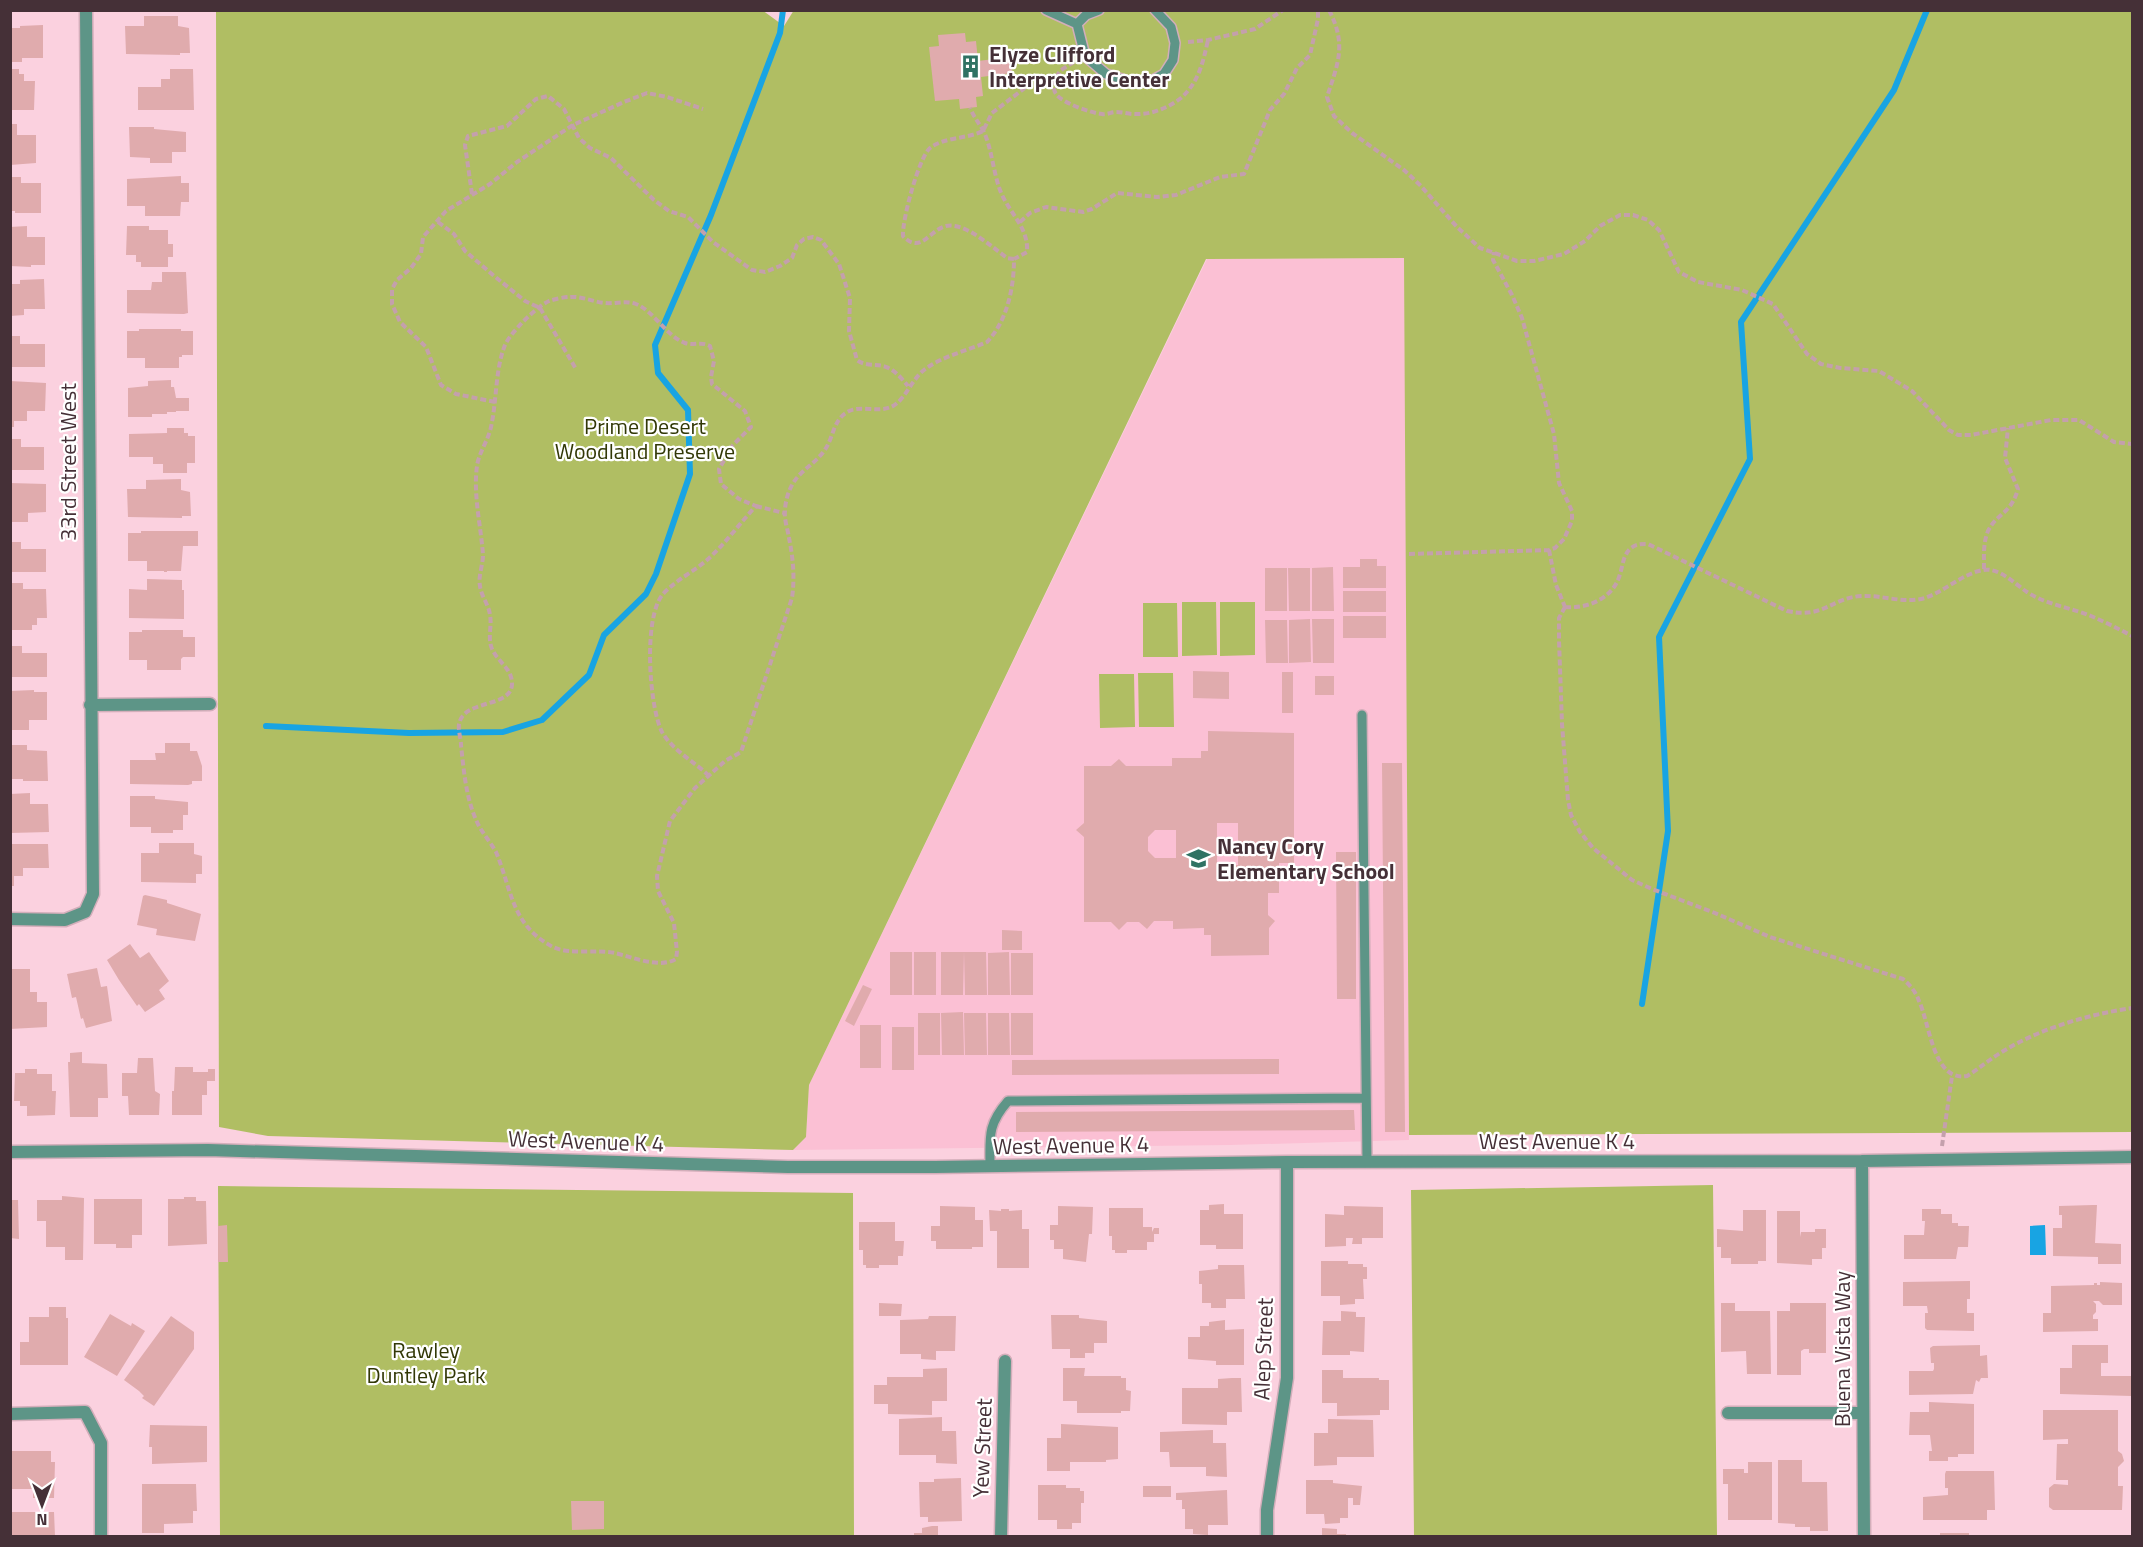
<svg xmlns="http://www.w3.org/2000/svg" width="2143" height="1547" viewBox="0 0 2143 1547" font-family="'Titillium Web',sans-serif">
  <rect width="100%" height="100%" fill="#fbd1df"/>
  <path fill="#fbc0d4" d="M1405 258 1409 1140 1230 1145 793 1150 806 1137 809 1085 1207 259Z"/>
  <path fill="#b0be63" d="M762 10 784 26 794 10 2132 11V1132L1409 1135 1404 258 1206 259 809 1085 806 1137 793 1150 268 1136 219 1127 216 11Z
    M1182 602H1216L1217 655 1182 656Z
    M1220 602H1255V655L1220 656Z
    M1143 603H1177L1178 657H1143Z
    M1138 673H1173L1174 727H1139Z
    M1099 674H1134L1135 727 1100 728Z
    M1713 1185 1717 1536H1414L1411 1190Z
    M218 1186 853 1193 854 1536H220Z"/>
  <path fill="#18a4e3" d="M2045 1225 2046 1255H2030V1226Z"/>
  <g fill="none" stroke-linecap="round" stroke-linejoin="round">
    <path stroke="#18a4e3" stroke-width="6" d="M266 726 409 733 503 732 542 720 589 675 604 635 646 594 656 574 690 474 688 410 658 373 655 345 711 215 780 33 783 10
      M1642 1004 1668 831 1659 637 1750 459 1741 322 1894 90 1927 10"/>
  </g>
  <path fill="#e0abad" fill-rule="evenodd" d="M144 16H178V26L189 28 190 53H180V55L126 54 125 26H144Z
    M43 25V58H22V62H10V28H20V26Z
    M965 33 966 42 976 41 978 61 1010 57 1012 73 981 77 983 96 976 97 977 107 960 109 959 99 935 101 929 47 939 46 938 35Z
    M10 69H19V74H24V81H35L34 110H11Z
    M170 69H193L194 110H138V87H161V79H170Z
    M10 124H17V135H36V163L10 165Z
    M129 127H154V129L186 132V152H172V163H150V158L130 157Z
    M181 176V183H189V202H181L180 216H145V206H127V179Z
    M10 177H21V183H41V213H15V211H10Z
    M27 226V237H45V265H31V267L10 266V227Z
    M127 226H149V230H168V244H173V257H168V267H141V262H136V255H126Z
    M162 272H186L188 313 184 314 127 313V290H151L152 282H162Z
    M44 279 45 309H24V315L10 316V284H20V280Z
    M139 329H181V331H193V355H182V357H179V368H145V358H127V331H139Z
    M10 336H20V344H45V367H10Z
    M171 380V387H174L176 398H189V411H176V412H167V414H152V417H128V388L148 386V381Z
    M10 381 46 383 45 411H27V421H14V427H10Z
    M167 428H184V433H188V436H195V463H187V473H163V464H153V457H129V434L167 433Z
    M10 439H21V447H44V470H10Z
    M181 479V490L190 492 191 516H182V518L128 517 127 489H146V480Z
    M10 483 46 484V512L28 513V522H10Z
    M141 531H198V546H183L181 571H167V572H164V571H147V561H128V533H141Z
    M10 542H21V549H46V572H10Z
    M1360 559H1377V566H1386V588H1343V567H1360Z
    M1333 567 1334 611H1312V568Z
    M1265 568H1287V611H1265Z
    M1288 568H1310V611H1289Z
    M147 579 182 580V590H184V619L129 618V589L147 590Z
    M10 583H23V589H46L47 618H37V625H32V630H10Z
    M1343 591H1386V612H1343Z
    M1343 616H1386V638H1343Z
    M1310 619 1311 662 1289 663V620Z
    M1312 619H1334V663H1313Z
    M1265 620H1287L1288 663H1266Z
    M142 630H183V637H195V657H183L181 659V670H147V660H129V632H142Z
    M10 646H22V653H47V677H10Z
    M1193 671 1229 672V699L1193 698Z
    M1282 672H1293V713H1282Z
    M1315 676H1334V695H1315Z
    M34 690V692H47V720H29V730H10V691Z
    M1208 731 1294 733V863H1279V893H1268V915L1275 921 1269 928V955L1211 956V935H1204V928L1173 929V921H1154L1147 929 1139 922H1127L1119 930 1111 922H1084V837L1076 830 1084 823V766H1111L1119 759 1126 766H1172V758H1201V751H1208ZM1217 823H1238V865H1217ZM1155 830H1176V858H1155L1148 851V837Z
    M165 743H190V751H197L202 766V781H192V784L188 785 130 784V760H156L155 753H165Z
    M10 745H27V750L47 751 48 781H23V779H10Z
    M1382 763H1402L1405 1132H1385Z
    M30 793V804H48L49 832 10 833V794Z
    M130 796H155V799L188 802V815H183V830H173V833H151V827H130Z
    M159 843H194V854L202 856V874H196V883L141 882V853H159Z
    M10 844H48L49 868H23V876H14V886H10Z
    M1336 852H1356V999H1337Z
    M145 895 167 900V903L201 914 195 941 156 935 157 929 137 925 143 896Z
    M1002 930 1022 931V950H1002Z
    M130 944 140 958 149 952 169 981 159 990 165 999 145 1012 139 1004 137 1006 119 980 107 960Z
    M890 952H912V995H890Z
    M914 952H936V995H914Z
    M941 952H964L963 995H941Z
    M964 952H986L987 995H965Z
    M1009 952 1010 995H988V953Z
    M1011 953H1033V995H1011Z
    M97 968 101 987 107 986 112 1021 86 1028 83 1018 81 1019 76 997 72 998 67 974Z
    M10 969H30V992H37V1002H47V1027L10 1029Z
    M863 985 872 989 854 1026 845 1021Z
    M963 1012 964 1055H942L941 1013Z
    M918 1013H940V1055H918Z
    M964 1013H986L987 1055H965Z
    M988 1013H1009L1010 1055H988Z
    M1011 1013H1033V1055H1011Z
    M860 1025H881V1068H860Z
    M892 1027H914V1070H892Z
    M82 1052V1063L107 1064 108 1098H98V1117H70L68 1062H70V1053Z
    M138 1058H153L155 1091 160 1094 159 1115H129L128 1096H122V1073H137Z
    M1279 1059V1074L1012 1075V1060Z
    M175 1067H193V1072H208V1069H215V1081H207V1095H202V1115H172V1091H174Z
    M25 1069H37V1074H52V1091H56L55 1115 27 1116V1106H20V1101H14L15 1073H25Z
    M1354 1110 1355 1130 1016 1132V1112Z
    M62 1196 84 1198 83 1260H65V1247H46V1221H37V1200H62Z
    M184 1197H196V1201H206L207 1244 168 1246V1199H184Z
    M94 1199H142V1235H132V1248H116V1244H94Z
    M10 1200H18L19 1239 10 1238Z
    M1224 1204V1214H1243V1249H1216V1245H1200V1210H1209V1205Z
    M2093 1205H2097L2095 1243 2121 1244V1264H2098V1257L2053 1256V1228H2062V1215H2059V1206Z
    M940 1206 975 1207V1220H983V1247H972V1249H936V1241H931V1226H940Z
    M1058 1206 1093 1207 1092 1234H1089L1086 1262 1063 1259V1249H1054V1240H1050V1225H1058Z
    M1344 1206 1383 1207V1238H1362V1244H1352L1353 1238H1346V1246L1325 1247V1214L1344 1215Z
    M1109 1208H1143V1227H1152V1232L1154 1228H1159V1234H1154V1242H1147V1250H1127V1253H1115V1250H1112V1236H1109Z
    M1001 1209H1009V1211L1022 1210V1229H1029V1268H997V1231H990L989 1210 1001 1211Z
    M1922 1209H1941V1214H1952V1223H1958V1226H1969L1968 1247H1958L1956 1259H1904V1235H1924L1925 1221H1922Z
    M1743 1210H1766V1261H1758V1264H1731V1258H1721V1247H1717V1229L1743 1231Z
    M1777 1211H1800V1237L1801 1232H1815V1229H1826V1248H1822V1259H1812V1265L1777 1263Z
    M859 1222H895V1241H904L903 1256H898V1265H879V1268H866V1265H863V1250H859Z
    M227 1225 228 1262H218V1226Z
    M1321 1261H1348V1264H1363V1267H1367V1279H1363L1364 1299H1355V1304L1340 1305V1296H1321Z
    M1218 1265H1244L1245 1299H1226V1308H1211V1303H1202V1284H1199V1271L1218 1269Z
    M1970 1281V1299H1967V1313H1974V1331L1927 1330 1925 1328V1313H1928L1927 1306H1903V1282Z
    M2100 1282 2122 1283V1305H2103L2099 1301H2093L2096 1304V1312L2093 1315V1319H2098V1331L2043 1332V1313H2051V1286L2094 1285V1283H2097V1285H2100Z
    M879 1303 902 1304 901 1316H879Z
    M1721 1303H1735V1311H1770L1771 1374H1747L1746 1351 1721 1352Z
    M1790 1303H1826V1353H1809V1349H1804L1801 1351V1375H1777V1311H1790Z
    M49 1307H66V1318H68V1365H20V1342H29V1317H49Z
    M1341 1311 1356 1312V1317H1365L1364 1352 1350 1351V1355H1322L1323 1321H1341Z
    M110 1314 131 1326 132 1323 145 1331 117 1376 84 1357Z
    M1051 1315H1079V1318L1107 1321V1343H1094V1353H1085V1358H1070V1349H1052Z
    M171 1316 194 1332V1349L154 1406 142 1398 144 1396 139 1391 124 1380Z
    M929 1316H956L955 1351H936V1360L921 1359V1354H900V1320L928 1319Z
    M1225 1320V1330L1244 1329V1365H1216V1361L1188 1359V1337H1200V1326H1209V1322Z
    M1980 1345V1356L1987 1355 1988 1378H1981L1979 1382 1976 1380 1973 1394 1909 1395V1371H1933L1934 1369V1363H1931L1930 1348 1933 1346Z
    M2072 1345H2108V1363H2101V1376H2132V1396L2060 1394V1368H2072Z
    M947 1368V1401H932V1415L888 1414V1404H874V1385H887V1377H923V1369Z
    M1063 1368H1085L1084 1376H1121V1378H1126V1390L1131 1391 1130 1411H1121V1413H1077V1401H1063Z
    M1322 1370H1343V1378H1379V1380H1389V1410H1380V1415L1337 1416V1403H1322Z
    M1232 1378H1241L1242 1412H1227V1425L1182 1424V1388H1218V1379Z
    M1929 1402 1974 1404V1454H1958V1457H1948V1461H1929V1451H1932L1930 1435H1909L1910 1412H1929Z
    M2043 1410H2118V1451L2122 1454 2124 1461 2118 1467V1486H2123L2122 1510H2053L2049 1507V1488L2054 1484 2068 1485V1480H2056L2057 1444H2068V1439L2043 1440Z
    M942 1417V1431H956L957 1464 936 1463V1455H899V1419Z
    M1328 1419 1373 1420 1374 1457H1337V1465L1314 1466V1433H1328Z
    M1061 1424 1118 1427V1459L1106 1460V1462H1070V1471H1047V1438H1061Z
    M150 1425 207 1426V1462L152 1464V1447H149Z
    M1213 1430V1443H1226L1227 1477 1206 1476V1467H1170L1169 1452H1160V1432Z
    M10 1451H51V1462H55L54 1498H33V1489H10Z
    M1778 1460H1802V1482H1827L1828 1531H1810V1527H1795V1524L1778 1523Z
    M1748 1462H1772V1520H1728V1484H1723V1469H1744V1473H1748Z
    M1946 1471H1994L1995 1510H1987V1520H1923V1497L1948 1495V1488H1945V1474Z
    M961 1478 962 1521 928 1522V1517H920L919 1482H934V1479Z
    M1306 1480H1333V1483L1362 1486 1360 1505H1353V1498H1348V1518H1340V1523L1325 1524 1324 1514H1306Z
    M142 1484H196L197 1511H193V1523L164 1524V1533H142Z
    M1038 1485H1066V1488H1080V1491H1084V1503H1081V1523H1072V1529H1057V1520H1038Z
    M1143 1486H1171V1497H1143Z
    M1227 1490 1228 1525H1208V1535L1193 1534V1529H1185V1509H1182V1500H1176V1493Z
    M571 1501H604V1529L572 1530Z
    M10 1512H54L55 1536H10Z
    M932 1526H938V1536H914V1533H922V1528Z
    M1322 1528 1337 1529V1534H1346V1536H1322Z
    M1940 1533H1969V1536H1940Z"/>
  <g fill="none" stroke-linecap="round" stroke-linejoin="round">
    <defs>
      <path id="service" d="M1046 10 1077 24
        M1077 24 1085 56 1106 74 1131 82H1149L1164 74 1173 60 1175 43 1171 27 1155 10
        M1077 24 1086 15 1099 10
        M1362 715 1367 1162
        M990 1167C990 1137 987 1125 1008 1101L1365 1098"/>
      <path id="minor" d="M90 705 210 704
        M10 919 65 920 85 912 93 894 86 10
        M10 1152 208 1150 788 1167H935L1287 1162 1862 1161 2132 1157
        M1862 1161 1864 1536
        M1728 1413H1863
        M10 1414 85 1412 101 1443V1536
        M1001 1536 1005 1361
        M1267 1536V1510L1287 1378V1162"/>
    </defs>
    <use href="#service" stroke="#d3aeba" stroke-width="12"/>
    <use href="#minor" stroke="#d3aeba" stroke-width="15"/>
    <path stroke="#c4a0ac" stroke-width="4" stroke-dasharray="6 3" stroke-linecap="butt" d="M1329 10C1347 45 1338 63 1327 97L1334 116 1352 133 1404 170 1420 185 1457 227 1480 248 1517 261H1534L1564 254 1585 241 1600 226 1620 215H1633L1648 220 1659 230 1679 272 1698 282 1742 290 1773 304 1807 354 1821 364 1840 368 1879 371 1912 391 1949 430 1958 435H1971L2051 420H2079L2114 442 2132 444
      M1188 42 1208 40 1255 29 1283 10
      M1074 62 1061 70 1053 81C1054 85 1053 90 1056 94 1062 103 1091 113 1102 114 1107 115 1111 112 1116 112 1122 112 1128 114 1134 114 1151 115 1168 108 1181 98 1199 82 1203 62 1208 40
      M472 194 465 145 468 136 507 126 536 99 548 96 564 109 579 138 590 148 611 158 654 200 669 211 688 217 713 242 752 270 765 272 780 266 792 258 797 245 804 239 813 237 821 240 839 264 850 298 849 331 857 360C866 367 876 363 886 367 895 370 902 379 908 386
      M438 222 454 234 465 251 493 275 525 301 540 308 576 369
      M1020 222 1030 213 1046 207 1083 212 1092 209 1117 193 1157 197 1176 195 1220 177 1244 174 1270 110 1284 94 1297 68 1310 55 1318 19V10
      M1014 259 1007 258C992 247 965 222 946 226 929 230 921 255 903 236 902 220 919 157 930 148 944 137 967 139 983 131L992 113 1030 84 1053 81
      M495 402 456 394 441 385 426 347 400 322 392 304V289L397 280 411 268 421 254 423 237 446 211 490 184 517 162 573 125 624 102 647 93 667 97 703 109
      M756 506 784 513
      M1549 550 1556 585 1565 607
      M1409 554 1549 550 1555 548 1564 539 1572 521V511L1559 483 1554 434 1522 318 1512 295 1493 260 1494 252
      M1984 569C1984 556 1983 543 1988 531 1997 513 2011 514 2018 489L2005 458 2008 428
      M1565 607 1559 618V640L1562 724 1568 800 1571 815 1580 832 1593 848 1632 880 1652 889 1715 913 1770 937 1903 979C1910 985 1916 992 1919 1001 1930 1024 1933 1082 1967 1076 1977 1070 1985 1063 1994 1057 2034 1030 2085 1015 2132 1008
      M1565 607C1588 609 1614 598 1620 574 1623 565 1623 555 1631 548 1636 544 1641 544 1648 544L1787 611C1824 619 1831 598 1861 596 1883 595 1904 604 1925 598 1945 591 1962 574 1983 570 1999 567 2015 584 2027 592 2047 605 2069 607 2091 616 2105 622 2119 629 2132 636
      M709 776C695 762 672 750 662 732 649 706 643 617 663 594 676 580 693 572 707 560 725 544 740 523 756 506L739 499 721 484 719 469 733 445 751 427 745 411 712 384 711 377 714 361 710 346C701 341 694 346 685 343 666 336 654 311 636 304 626 300 616 304 605 303 593 302 582 296 570 297 564 297 555 299 549 301 536 307 511 332 505 345 495 370 497 400 491 427 488 441 479 452 477 466 473 495 481 526 483 555 483 565 478 576 480 586 481 596 489 605 490 615 492 625 488 636 491 646 495 660 511 667 512 682 514 709 464 698 459 724 458 730 461 739 461 745 464 772 466 801 479 826 484 835 491 843 496 852 512 890 511 925 553 947 569 955 597 949 615 953 632 957 660 969 676 959L677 952 674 923 658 891 657 876 670 821 695 788 725 761 741 752 792 598C795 577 793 558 789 538 788 530 784 520 785 511 785 503 788 492 792 485 800 470 817 463 826 448 833 437 834 420 846 413 858 404 877 413 891 407 905 401 911 380 924 370 942 356 967 351 987 342 1007 321 1014 288 1014 259L1027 252C1029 227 1008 212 1000 190 993 171 992 150 984 132 979 123 974 117 970 108
      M1942 1146 1952 1076"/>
    <use href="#service" stroke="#5d9587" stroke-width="9"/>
    <use href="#minor" stroke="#5d9587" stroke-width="12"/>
  </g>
  <defs>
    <symbol id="building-bare" viewBox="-9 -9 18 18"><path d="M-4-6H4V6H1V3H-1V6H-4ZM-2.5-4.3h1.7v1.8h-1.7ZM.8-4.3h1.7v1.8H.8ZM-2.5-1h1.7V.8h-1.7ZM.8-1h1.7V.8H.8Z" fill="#2f7263" stroke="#fff" stroke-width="2.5" paint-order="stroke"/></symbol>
    <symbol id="school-bare" viewBox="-9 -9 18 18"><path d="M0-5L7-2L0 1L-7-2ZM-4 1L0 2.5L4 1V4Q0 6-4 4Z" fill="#2f7263" stroke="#fff" stroke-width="2.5" paint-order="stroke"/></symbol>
  </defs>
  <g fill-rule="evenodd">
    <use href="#building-bare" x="954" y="50" width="33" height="33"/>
    <use href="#school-bare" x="1182" y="842" width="33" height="33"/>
  </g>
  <g text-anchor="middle" stroke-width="4.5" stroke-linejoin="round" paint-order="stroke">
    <g font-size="22" font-weight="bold" fill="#453037" stroke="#fff" text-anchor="start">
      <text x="989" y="62">Elyze Clifford<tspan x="989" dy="25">Interpretive Center</tspan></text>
      <text x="1217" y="854">Nancy Cory<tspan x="1217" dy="25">Elementary School</tspan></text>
    </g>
    <g font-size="22" fill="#323806" stroke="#fff">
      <text x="645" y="434">Prime Desert<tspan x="645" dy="25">Woodland Preserve</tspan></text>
      <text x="426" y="1358">Rawley<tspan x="426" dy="25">Duntley Park</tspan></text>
    </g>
    <g font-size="22" fill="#453037" stroke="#fff">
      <text transform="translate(68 462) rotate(-90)" y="8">33rd Street West</text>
      <text transform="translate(586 1141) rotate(2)" y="8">West Avenue K 4</text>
      <text x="1557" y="1149">West Avenue K 4</text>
      <text transform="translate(1071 1145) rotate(-1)" y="8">West Avenue K 4</text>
      <text transform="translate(1263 1349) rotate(-88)" y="8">Alep Street</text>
      <text transform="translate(1842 1349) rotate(-90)" y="8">Buena Vista Way</text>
      <text transform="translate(982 1448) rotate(-88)" y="8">Yew Street</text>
    </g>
  </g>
  <rect width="2143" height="1547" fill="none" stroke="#453037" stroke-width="24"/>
  <g transform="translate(42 1505) rotate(180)" stroke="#ffffff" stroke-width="4.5" paint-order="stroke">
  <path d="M0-4.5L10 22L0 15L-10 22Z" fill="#453037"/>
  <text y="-9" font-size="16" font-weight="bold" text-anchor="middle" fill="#453037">N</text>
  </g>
</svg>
